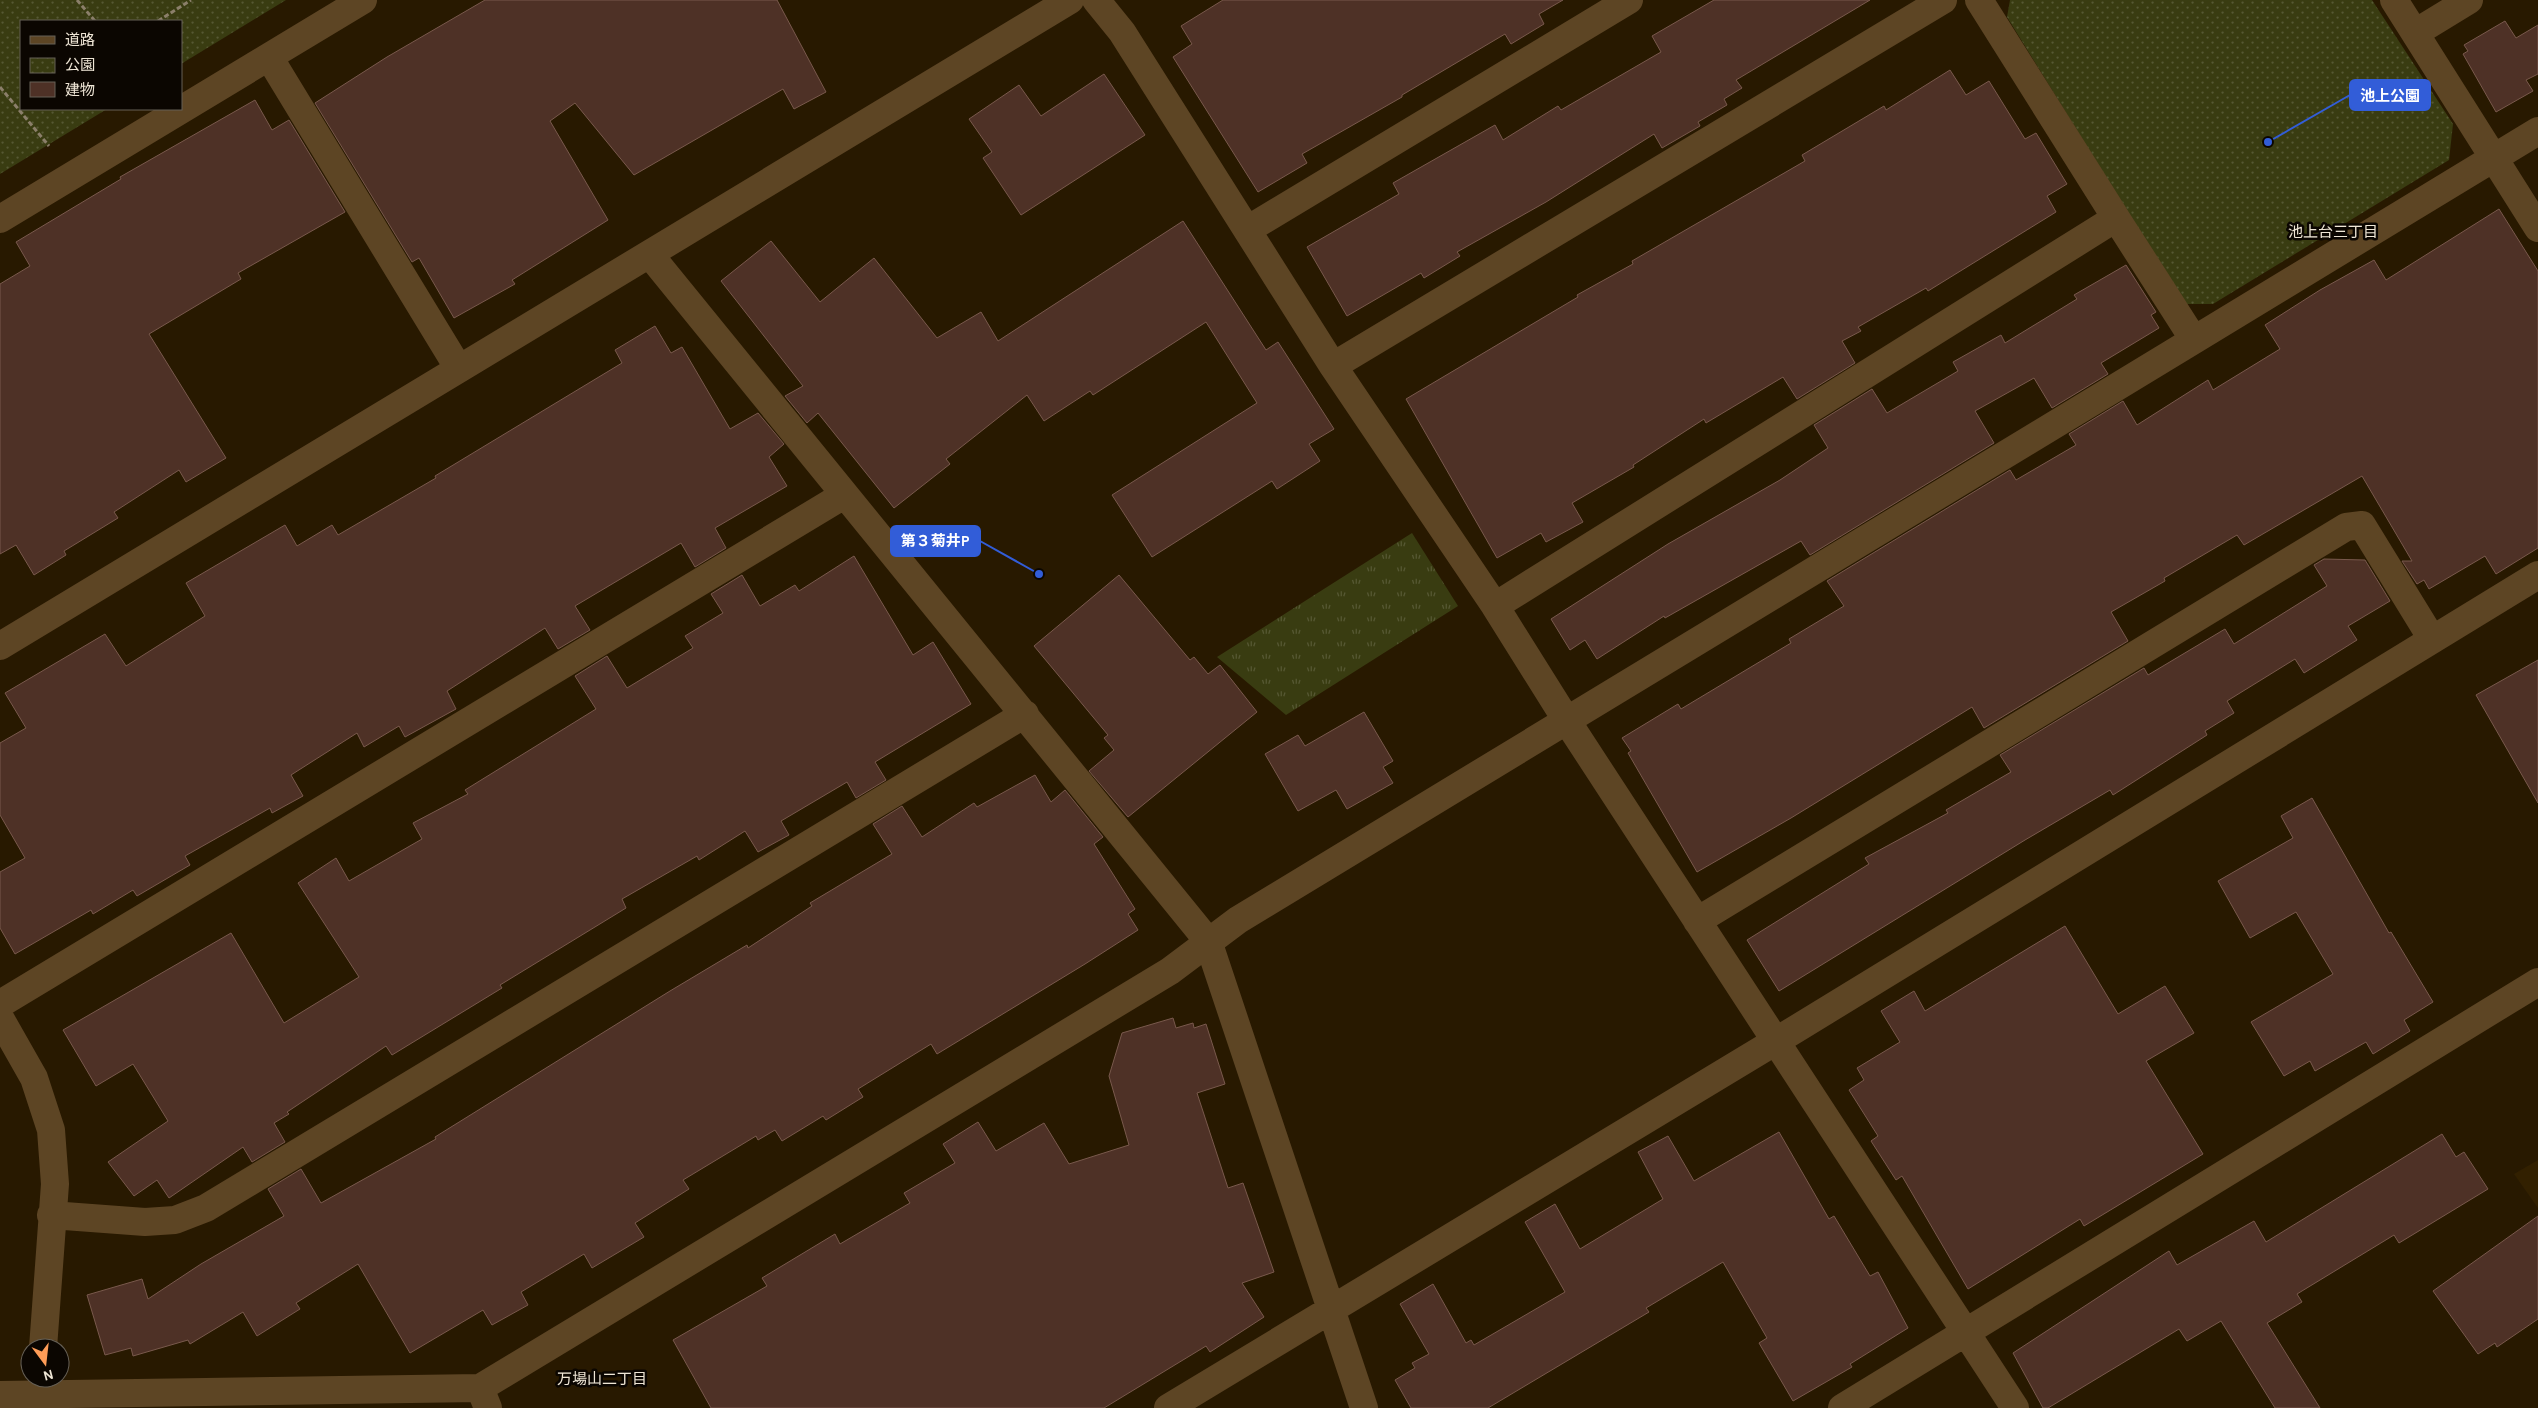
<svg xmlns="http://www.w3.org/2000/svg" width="2538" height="1408" viewBox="0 0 2538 1408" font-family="Karla,'Noto Sans JP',sans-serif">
  <defs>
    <pattern id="grass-tufts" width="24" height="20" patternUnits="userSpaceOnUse" patternTransform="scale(1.25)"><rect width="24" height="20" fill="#393c11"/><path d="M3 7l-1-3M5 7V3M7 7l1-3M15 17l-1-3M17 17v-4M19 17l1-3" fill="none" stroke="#565833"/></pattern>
    <pattern id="park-dots" width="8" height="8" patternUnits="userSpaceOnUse" patternTransform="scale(1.25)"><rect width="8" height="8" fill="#393c11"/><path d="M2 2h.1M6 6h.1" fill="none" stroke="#565833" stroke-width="1.8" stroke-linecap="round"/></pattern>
  </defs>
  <rect width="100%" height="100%" fill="#281900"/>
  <path fill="#322000" d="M2538 1160V1208L2514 1174Z"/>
  <path fill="url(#grass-tufts)" d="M1412 533 1458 606 1286 715 1217 657Z"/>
  <path fill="url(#park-dots)" d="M0 0H286L181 64V21H21V109H107L0 174Z
    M2010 0H2372L2453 124 2449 160 2213 304H2184L2007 17Z"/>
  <path fill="#4e3126" stroke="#79594c" d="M485 0H777L826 92 794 109 783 89 634 175 575 103 550 121 608 220 512 280 515 284 454 318 419 258 412 262 315 103 387 57Z
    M1223 0H1563L1539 14 1544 24 1511 44 1505 34 1402 95V97L1302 154 1307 163 1258 192 1173 57 1192 44 1181 26Z
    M1714 0H1870L1736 80 1742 88 1724 99 1727 105 1698 122 1700 126 1662 148 1654 134 1546 202 1457 252 1460 256 1424 278 1421 273 1347 316 1307 247 1399 194 1393 183 1495 125 1503 140 1558 106 1561 110 1661 52 1652 36Z
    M2505 21 2516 38 2538 25V74L2526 80 2533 91 2496 112 2463 54 2468 51 2464 45Z
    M1950 70 1966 95 1989 81 2025 139 2036 133 2067 184 2047 196 2056 212 1928 291 1926 288 1858 327 1861 331 1842 341 1855 363 1797 399 1783 377 1706 423 1704 419 1633 465 1634 467 1572 503 1583 522 1546 542 1541 533 1497 558 1406 399 1578 297 1577 295 1633 264 1632 261 1805 161 1802 155 1884 106 1886 110Z
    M1104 74 1145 135 1021 215 983 158 992 152 969 119 1019 85 1041 116Z
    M255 100 272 130 289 120 345 212 238 273 241 279 149 334 226 458 186 482 179 470 114 512 118 518 64 551 66 555 34 575 16 545 0 554V284L30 266 16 242 121 179 120 177Z
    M2499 209 2538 271V548L2496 574 2485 556 2429 589 2424 580 2417 584 2402 561H2412L2362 476 2244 545 2237 535 2164 578 2165 581 2111 612 2128 641 1984 728 1972 707 1791 818 1697 872 1628 753 1631 751 1622 738 1678 704 1681 709 1791 643 1789 639 1844 606 1827 581 2010 470 2016 480 2076 445 2069 434 2123 401 2137 425 2208 380 2213 390 2280 349 2265 325 2320 290 2374 260 2386 280Z
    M1183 221 1266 350 1278 342 1334 429 1309 444 1320 461 1277 489 1272 481 1152 557 1112 495 1257 403 1206 322 1093 395 1090 391 1044 421 1027 395 946 459 950 464 894 508 818 413 807 423 785 396 803 386 721 281 771 241 820 302 874 258 937 338 981 312 998 341Z
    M2126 265 2156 312 2151 315 2159 328 2101 363 2108 374 2052 408 2034 378 1975 411 1994 443 1810 555 1801 541 1665 618 1664 616 1597 659 1585 640 1570 650 1551 619 1668 544 1780 480 1828 448 1814 425 1872 389 1887 413 1958 371 1953 362 2001 335 2005 343 2077 299 2074 295Z
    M655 326 671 353 682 347 730 429 758 413 784 444 769 457 787 486 715 528 726 548 695 567 681 543 575 606 590 630 558 649 545 628 447 691 456 709 405 737 399 726 364 747 357 733 291 775 303 796 272 813 270 808 185 856 190 865 137 896 133 890 93 914 91 910 15 954 0 928V872L25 858 0 815V743L26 728 5 693 105 634 126 666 205 616 186 583 285 525 297 546 332 525 338 535 436 478 435 476 622 363 615 350Z
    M854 556 913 655 933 642 971 704 875 762 886 780 856 798 847 782 781 821 789 835 758 852 745 831 699 860 697 856 622 899 626 908 500 985 502 988 392 1055 386 1046 287 1112 289 1114 274 1123 285 1142 252 1162 243 1147 169 1198 157 1180 134 1196 108 1162 168 1121 133 1064 96 1086 63 1030 231 933 284 1023 359 977 298 883 336 858 349 881 422 839 413 823 468 794 465 790 596 709 575 676 607 656 627 688 693 648 685 636 723 613 711 594 742 575 760 606 795 585 799 591Z
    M2324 559 2365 560 2390 601 2348 626 2357 640 2304 673 2295 659 2227 701 2234 713 2205 731 2207 735 2113 795 2110 790 2025 840 1779 991 1747 940 1869 864 1865 858 1948 813 1946 810 2011 772 2000 755 2144 668 2148 675 2225 629 2234 644 2327 586 2314 565Z
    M1119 575 1190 660 1194 657 1208 674 1220 665 1257 712 1128 817 1089 771 1114 750 1104 738 1108 735 1034 646Z
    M2538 660V803L2476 695Z
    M1364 712 1393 761 1383 767 1393 783 1347 809 1336 790 1298 811 1265 754 1298 735 1305 746Z
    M1035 775 1051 802 1065 790 1103 837 1094 844 1135 909 1128 914 1138 930 1085 964 937 1054 931 1044 858 1089 863 1097 826 1120 823 1116 782 1141 775 1130 758 1140 756 1136 683 1180 689 1189 635 1223 644 1237 592 1268 584 1254 521 1292 528 1305 492 1325 483 1310 410 1353 358 1264 296 1303 300 1309 257 1336 243 1312 190 1344 188 1340 133 1356 131 1348 105 1355 87 1295 142 1279 148 1299 201 1264 284 1216 268 1189 301 1169 321 1203 436 1139 435 1137 670 991 747 945 748 948 812 906 810 903 892 854 873 824 902 806 922 837 974 803 977 807Z
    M2312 798 2389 933 2391 932 2433 1002 2404 1020 2410 1031 2373 1054 2366 1042 2315 1071 2310 1061 2284 1076 2251 1022 2333 974 2296 912 2250 938 2218 881 2293 838 2281 816Z
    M2065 926 2118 1014 2165 986 2194 1033 2146 1061 2203 1154 2084 1226 2080 1219 1968 1289 1902 1176 1896 1180 1871 1141 1878 1136 1849 1090 1864 1080 1857 1068 1900 1042 1881 1011 1914 991 1925 1011Z
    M1173 1018 1176 1028 1193 1023 1194 1028 1206 1024 1225 1084 1197 1093 1228 1188 1243 1183 1274 1272 1242 1283 1264 1317 1210 1352 1206 1346 1104 1408H711L673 1340 767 1286 762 1278 835 1234 840 1244 910 1203 904 1193 955 1163 943 1144 978 1122 996 1151 1044 1123 1069 1164 1129 1145 1109 1076 1122 1033Z
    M1779 1132 1829 1219 1834 1216 1870 1276 1878 1272 1908 1328 1850 1364 1852 1367 1793 1401 1759 1343 1767 1338 1723 1262 1646 1308 1649 1312 1488 1408H1411L1395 1380 1415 1368 1412 1363 1429 1354 1400 1304 1433 1284 1466 1343 1471 1340 1474 1345 1565 1292 1525 1222 1555 1204 1580 1249 1663 1199 1638 1152 1668 1136 1694 1181Z
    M2442 1134 2456 1157 2464 1152 2488 1189 2399 1243 2394 1235 2297 1294 2302 1302 2267 1323 2320 1408H2275L2221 1321 2187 1341 2179 1329 2048 1408H2043L2013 1353 2169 1251 2177 1265 2254 1221 2266 1242Z
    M2538 1216V1319L2497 1347 2495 1343 2478 1354 2433 1291Z"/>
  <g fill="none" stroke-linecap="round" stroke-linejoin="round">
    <path stroke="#8b7f6a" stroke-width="3" stroke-dasharray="5 2.5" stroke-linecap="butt" d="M77 0 95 21
      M158 21 191 0
      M0 87 49 146"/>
    <path stroke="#5d4524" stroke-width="28" d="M1096 0 1122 32 1333 366 1495 606 1567 721 2015 1408
      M1979 0 2116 218
      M2394 0 2538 228
      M2415 33 2469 0
      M269 57 459 369
      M0 219 363 0
      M1247 230 1629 0
      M650 255 1208 941 1364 1408
      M1333 366 1943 0
      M1495 606 2116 218 2194 340 2538 131
      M0 646 1070 0
      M1697 921 2346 527 2362 525 2432 639
      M0 1004 844 495
      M0 1018 34 1078 51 1130 55 1184 43 1348
      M51 1215 145 1222 175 1220 206 1208 1025 714
      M0 1395 480 1388
      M488 1408 480 1388 1170 971 1238 920 2194 340
      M1168 1408 1796 1029 2538 575
      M1842 1408 2538 982"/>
  </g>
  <g text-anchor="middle" stroke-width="5" stroke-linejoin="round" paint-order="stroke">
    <g font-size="15" fill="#efe6d6" stroke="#0b0601">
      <text x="2333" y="237">池上台三丁目</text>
      <text x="602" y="1384">万場山二丁目</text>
    </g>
  </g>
  <path fill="none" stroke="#325dd8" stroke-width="2" d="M2268 142L2350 95M1039 574L980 541"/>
  <g fill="#325dd8" stroke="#0b0601" stroke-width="2">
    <circle cx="2268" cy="142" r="5"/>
    <circle cx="1039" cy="574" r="5"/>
  </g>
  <g fill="#325dd8" stroke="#325dd8" stroke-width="2">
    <rect x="2350" y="80" width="80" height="30" rx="5"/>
    <rect x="891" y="526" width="89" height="30" rx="5"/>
  </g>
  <g font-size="15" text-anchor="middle" font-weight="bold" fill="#fff">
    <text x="2390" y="101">池上公園</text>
    <text x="935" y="546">第３菊井P</text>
  </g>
  <rect x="20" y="20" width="162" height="90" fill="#0b0601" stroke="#666056"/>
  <rect x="30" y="36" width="25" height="8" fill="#5d4524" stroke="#666056"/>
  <text x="65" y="45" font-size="15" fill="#efe6d6">道路</text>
  <rect x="30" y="58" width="25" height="15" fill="url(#park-dots)" stroke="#666056"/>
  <text x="65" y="70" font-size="15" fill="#efe6d6">公園</text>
  <rect x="30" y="82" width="25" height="15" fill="#4e3126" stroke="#666056"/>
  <text x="65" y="95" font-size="15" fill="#efe6d6">建物</text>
  <g transform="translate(45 1363) rotate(165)"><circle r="24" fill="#0b0601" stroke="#666056"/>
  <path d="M0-4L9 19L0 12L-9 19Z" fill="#fe9c57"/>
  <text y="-8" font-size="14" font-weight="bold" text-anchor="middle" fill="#efe6d6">N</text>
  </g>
</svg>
